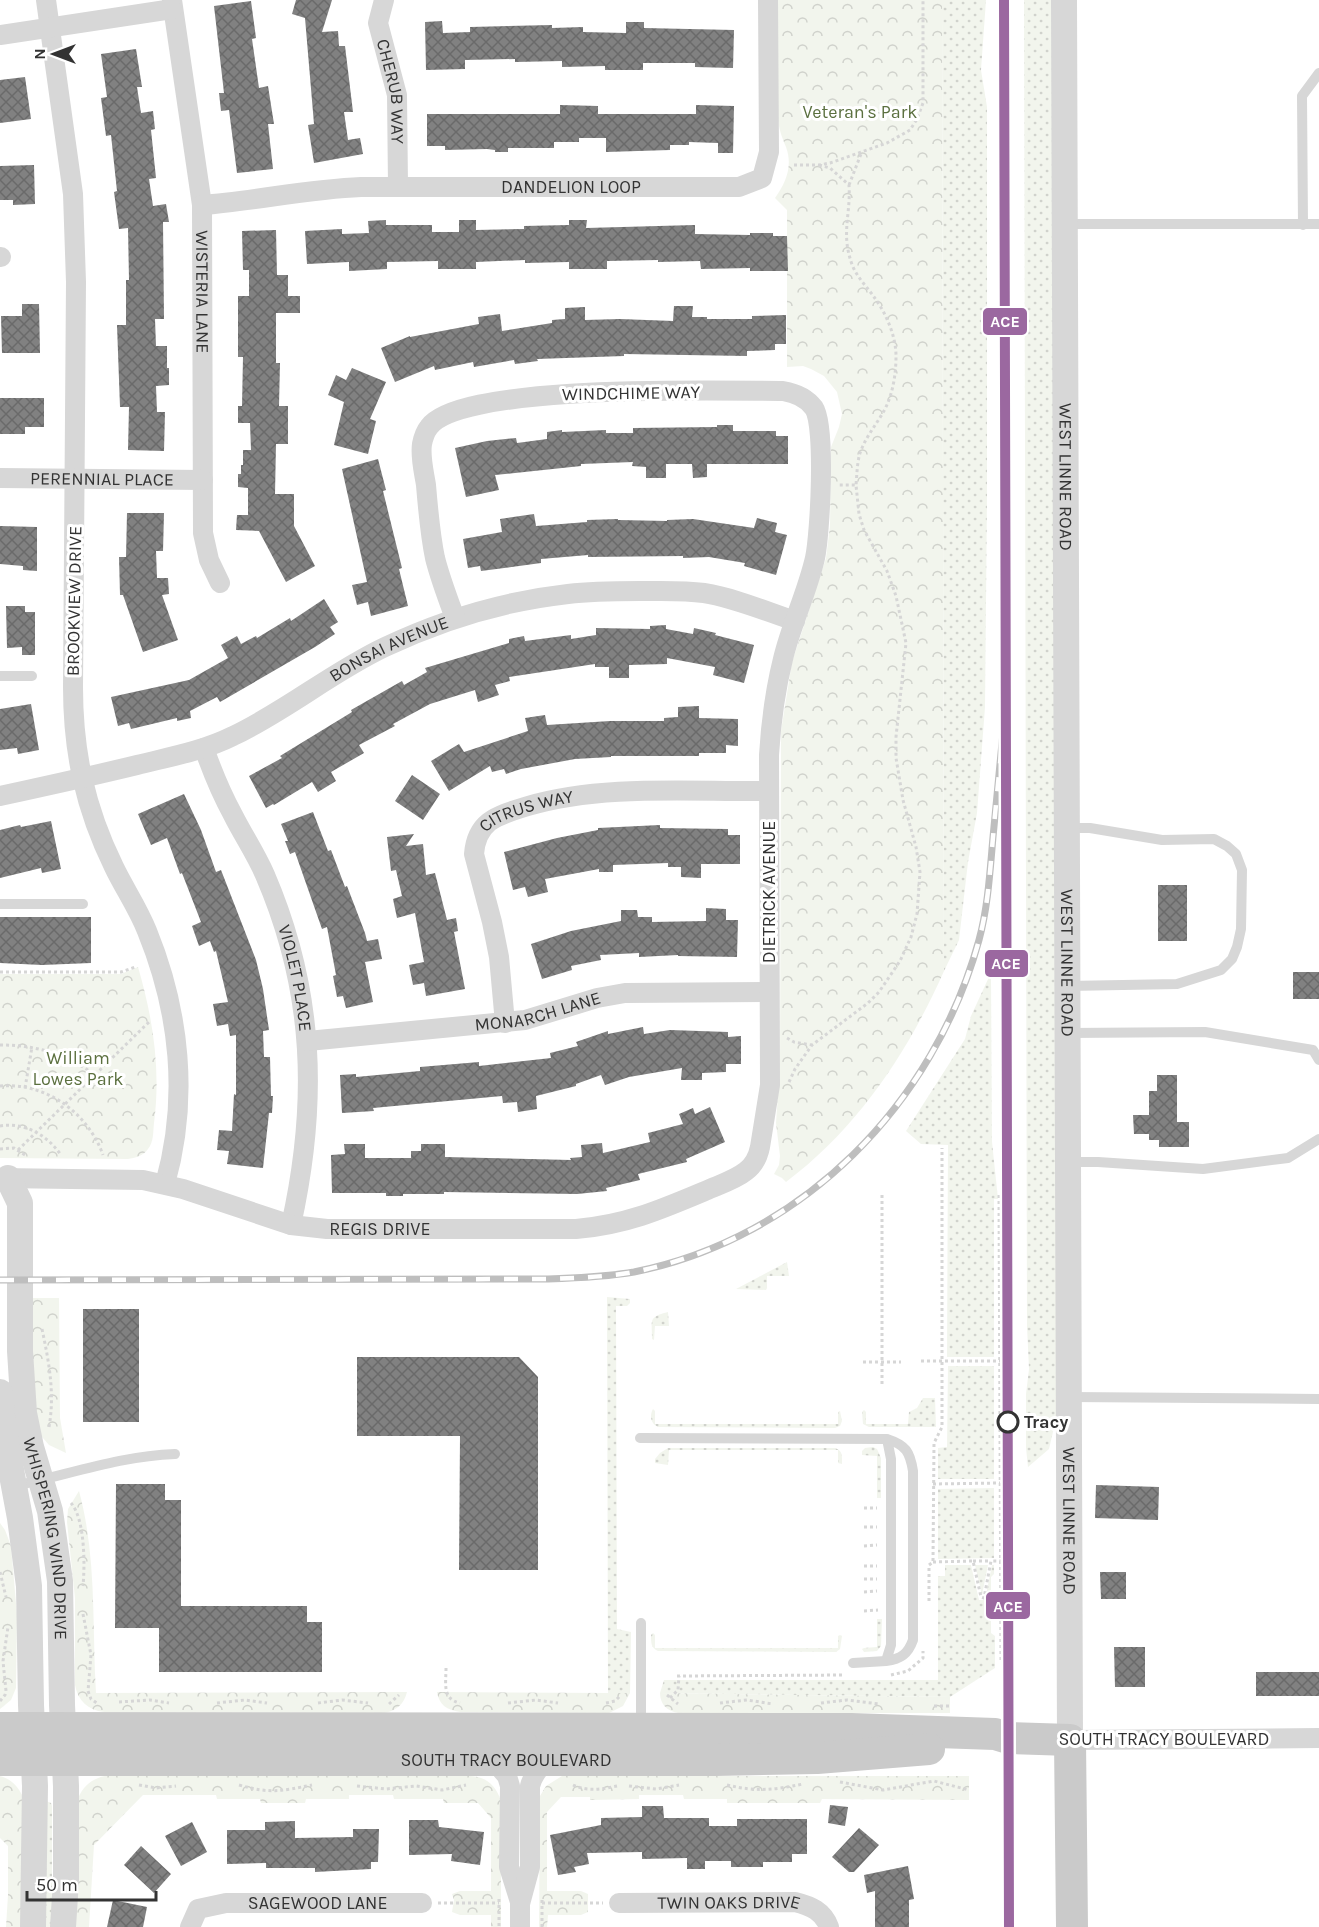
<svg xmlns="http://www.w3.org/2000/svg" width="1319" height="1927" viewBox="0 0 1319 1927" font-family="Karla,sans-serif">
  <defs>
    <pattern id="grass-dots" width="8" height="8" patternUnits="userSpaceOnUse" patternTransform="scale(1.5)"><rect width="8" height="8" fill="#f2f5ed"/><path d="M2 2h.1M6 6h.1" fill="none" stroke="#d0d2cc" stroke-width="1.8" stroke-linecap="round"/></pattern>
    <pattern id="park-crowns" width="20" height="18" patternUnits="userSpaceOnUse" patternTransform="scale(1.5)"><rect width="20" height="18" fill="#f2f5ed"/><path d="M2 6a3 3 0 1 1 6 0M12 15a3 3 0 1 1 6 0" fill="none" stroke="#d0d2cc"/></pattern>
    <pattern id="building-cross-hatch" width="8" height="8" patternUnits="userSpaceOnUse" patternTransform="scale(1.5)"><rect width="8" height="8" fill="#818181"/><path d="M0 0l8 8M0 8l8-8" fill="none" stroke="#6a6a6a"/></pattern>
  </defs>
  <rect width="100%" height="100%" fill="#fff"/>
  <path fill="url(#grass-dots)" d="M942 0H986L981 70 987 107V497L985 707 977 813 968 862 959 940 944 971Z
    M1024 0H1055L1059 1406 1049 1449 1028 1467 1026 1448V1394L1029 1369 1027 1326Z
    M989 977 991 979 992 1142 998 1199H994V1357H947L948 1145 921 1144 906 1131 965 1039 971 1016Z
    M787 1262 789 1276H767V1288L766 1290 736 1289Z
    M607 1297 630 1299V1303L627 1306H616L617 1629 631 1632 630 1693H608Z
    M668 1312 669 1326H655L654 1340 652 1339C652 1320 648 1317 668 1312Z
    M948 1366H994V1479H938V1448L947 1447Z
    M923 1398H935L936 1427H869L863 1424 862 1412 864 1410 866 1412V1424H908L909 1412 917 1408Z
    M653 1409 655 1411V1424H838V1412L840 1411 842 1421 840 1426 835 1428 658 1427C651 1424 649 1416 653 1409Z
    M873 1447 877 1449 881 1458V1498H877V1456L862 1455V1451L865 1448Z
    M668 1448H835C843 1451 842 1456 842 1464L838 1463V1450H669L668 1465 655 1463V1459L660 1453Z
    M994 1488V1558L938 1559V1489Z
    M945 1565H971L979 1600H985L992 1565H994V1574L991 1577V1633L995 1636V1668L950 1697 660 1693 664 1680H938V1576H945Z
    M975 1565H988L982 1595Z
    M877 1619H882L881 1646 877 1651 864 1652 862 1649 864 1648 877 1647Z
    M653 1633 655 1635V1648H838V1636L840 1635 842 1636 840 1649 836 1652 658 1651C651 1648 651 1643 651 1635Z
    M46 1801 51 1803 52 1806V1911L51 1927H39Z"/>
  <path fill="url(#park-crowns)" d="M778 0H942L944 971C908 1052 858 1128 786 1182L782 1178 774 1174 779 1165 780 1156 776 1123 780 1065 781 731 792 662 826 558 830 526 831 447 839 427 842 414 837 392 824 376 811 369 803 366 787 367V210L775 198C786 183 793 166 786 147 782 137 779 130 778 119Z
    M138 967C153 1018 161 1070 154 1123 153 1131 154 1142 148 1149 143 1156 135 1158 128 1159L0 1158V974H121Z
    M29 1298H59L60 1418 66 1453 49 1445 36 1430Z
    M79 1491C97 1557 92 1626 96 1693L407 1692C404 1704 397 1710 385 1713L104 1712C88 1710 78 1701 75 1685V1598L67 1522 68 1509Z
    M0 1523 5 1530 11 1546 17 1615 16 1688 11 1700 0 1709Z
    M437 1692 608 1693H630L623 1706 609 1713 460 1712C447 1710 439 1705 437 1692Z
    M660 1693 950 1697V1713H678C667 1711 660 1704 660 1693Z
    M109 1775 471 1776C487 1777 496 1786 501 1801V1927H491V1915H460L452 1912 454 1900 452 1894 460 1891H491V1818L478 1803H444L443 1799H394L393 1795H349V1799H306L305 1803H261L260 1799H217L216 1795H143L94 1845 89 1927H74L78 1798C85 1783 94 1778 109 1775Z
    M0 1776C11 1779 18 1786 23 1797L22 1927H6L8 1895V1846L0 1838Z
    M562 1776H969V1800L822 1799 820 1803H727V1799H684L683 1795H639V1799L590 1800V1797H561L547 1812V1891H581L588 1894V1912L581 1915H548L547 1927H539L540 1796 546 1786Z"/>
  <path fill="url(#building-cross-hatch)" d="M296 0H332L322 32 338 31 339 46H345L353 112H344L348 140 360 138 363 154 314 163 308 125 314 124 305 18 292 14Z
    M251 1 256 38 252 39 259 88 268 86 274 124H268L273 169 237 173 229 110 221 111 219 93H224L214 6Z
    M442 21 443 33 470 32V27L552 25V28L583 27V32L626 33V22H644V28L734 30 733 68 695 67V63H643V70H605V66L562 67V61L515 62V59L465 60V69L426 70 425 22Z
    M136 49 142 87H137L141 113 153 111 155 129 151 130 156 178 149 179 153 206 166 204 169 222H163L164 319H155L156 346H167V368H169V385L156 386 157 412H165L164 451 128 450 129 407H120L117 325H126V280H129L128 228 119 229 114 192 117 191 111 135 106 136 101 98 107 97 101 54Z
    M25 77 31 119 0 123V80Z
    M560 105 598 106V114H696V105L734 106 733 153H718V143L689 142V145H670V150L606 152V138H579V142H554V148H508V152H495V150L487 149 445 150V146H427V114H560Z
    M34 165 35 204 13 205V200H0V166Z
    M386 220V225H432V232H459V220H476V230L524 229V226L569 225V220H587L586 228 695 225V234L750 235V233H773V236H787L788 271H750V268L701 269 700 261 658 262V260L607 261V269H569V262L525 263V260L476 262V269H438V261L387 262V269L349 271V262L307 264 305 231 342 229V234L369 233 368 221Z
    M276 230 277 275H288V296H300V313H276V363H280L279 406H288V444H276L275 494H294V526L315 566 286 582 259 531 236 530 237 515H248V488L238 487V474H241V465H243V450H251L250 423H238V406H242L243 357H238V296H249V270H243L242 231Z
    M22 304H39L40 353H2L1 316H22Z
    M674 306H693L692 317H707V319H752V316L786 315V344H775V350L747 351V356L624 354V356L537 359 538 361 515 364 514 360 474 367 473 362 435 370 434 366 395 382 381 348 410 336V337L479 324 478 317 500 314 502 331 552 323V320L565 319V308L585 307V320L620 319 673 321Z
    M352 368 386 382 370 419 376 421 368 454 334 445 344 402 328 395 336 375 346 380Z
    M0 398H44V427H25V434H0Z
    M717 425H733V431H776V436H788V464H707V477L693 478 692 464H666V478H646V467L632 466 633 462 581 464V466L495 475 499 490 466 497 455 448 487 441 516 438 517 443 547 439V432L562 430V432L606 430V433H633V428L717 427Z
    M378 459 386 490 383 491 402 568 399 569 408 606 371 616 368 602 357 605 352 585 367 582 342 469Z
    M127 513H164L163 551H156L157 578H168L169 594 162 595 178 640 143 652 123 595H120L119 557H126Z
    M534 514 536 526 587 522V520L618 519V520L667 521V520L693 519 754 528 757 518 777 523 775 532 787 535 776 575 744 566 745 563 709 557 683 558V556L588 557V555L541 559V563L481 571 480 566 468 568 463 539 502 532 500 519Z
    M0 526 37 527V571L23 570V566L0 564Z
    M324 599 338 622 330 627 335 634 315 647 220 702 217 697 190 711 191 718 177 721V718L131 729 129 723 118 726 111 697 189 680 228 658 221 645 237 636 241 644 256 636 257 638 290 618 291 621Z
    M6 606H25V612H35V655H22V647L7 648Z
    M666 625V629L693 634 694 628 716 633 715 635 754 645 744 683 713 675 715 667 667 658V664L629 665V678H609V667H595V664L509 677 510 681 495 685 499 695 478 702 475 690 430 704 393 724 395 726 359 745 364 753 331 772 336 781 318 792 312 782 274 805 273 804 266 808 249 776 282 758 280 756 352 712 351 710 402 681 404 685 427 672 425 668 509 643V639L524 636 525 641 571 635V639L596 635V628L650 629V626Z
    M31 704 39 750 18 754 17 748 0 750V709Z
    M699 706V718L738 719V746L726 745V753H699V756H611V757L575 759 521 769 506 774 504 769 492 772 490 766 449 791 431 761 459 744 464 752 528 731 525 718 545 715 547 725 610 721H664V718L678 717V707Z
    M412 775 440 794 423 820 395 801Z
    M184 794 201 830 216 872 221 870 256 960 263 989 269 1030 263 1031 264 1057H270L271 1096H273L272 1113H269L263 1168 227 1164 229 1151 217 1150 219 1130 232 1131 234 1094 236 1095V1035L230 1036 228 1024 217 1026 213 1004 228 1002 216 951 214 952 210 941 199 946 192 926 201 922 182 873 180 874 167 838 151 845 138 814Z
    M313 812 328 851 331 850 345 887 347 886 365 933 367 941 378 939 382 959 365 962 373 1002 346 1008 343 996 337 997 333 976 336 975 327 927 322 929 295 852 290 854 285 841H288L281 824Z
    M51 821 61 869 42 873 41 868 0 878V830L20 825 21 827Z
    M660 825V828L728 829V835H740V864H701V878L681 877V867H668V863L613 865V872H599V869L545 879 548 892 528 897 525 887 513 890 504 852 557 838 598 830V828Z
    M414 834 406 846 423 844 426 875 435 873 447 920 456 918 458 931 454 932 465 989 426 996 424 983 413 985 409 965 424 962 415 913 397 918 393 899 402 896 396 870 391 871 387 837Z
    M1158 885H1187V941H1158Z
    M706 908 726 909V920H738L737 957 678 956V955L639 957V953L600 955 601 960 571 966 572 970 542 979 531 944 571 931 621 921V910H637L638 917H652V922L706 921Z
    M0 917H91V963L42 965 0 963Z
    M1293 972H1319V999H1293Z
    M643 1027 644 1034 670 1030 728 1032V1037L741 1036V1064H726V1072L702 1073V1080H681L682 1068 629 1077 605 1085 601 1075 576 1084V1086L536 1096 537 1109 518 1112 517 1102 503 1103 502 1096 373 1108 374 1111 342 1113 340 1075 356 1074V1077L420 1071V1067L479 1062V1066L551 1058 550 1053 578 1046 576 1042 608 1031V1034Z
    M1157 1075H1177V1122H1189V1147H1159V1140H1149V1134H1134L1133 1115H1149V1091H1157Z
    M710 1107 725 1142 686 1159 687 1162 638 1174 640 1180 606 1188 607 1191 577 1194 444 1192V1194H403V1196H386V1193H332L331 1155 345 1154 344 1144H365V1158H411V1151H421V1144H445V1157L571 1160 570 1158 582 1157 581 1145 602 1143 603 1153 650 1142 648 1133 683 1124 679 1114 693 1108 695 1114Z
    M83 1309H139V1422H83Z
    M357 1357H519L538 1377V1570H459L460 1436H357Z
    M116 1484H165V1500H181V1606H307V1622H322V1672H159V1628H115Z
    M1096 1485 1159 1487 1158 1520 1095 1518Z
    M1100 1572H1126V1599H1101Z
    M1114 1647H1145V1687H1115Z
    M1256 1672H1319V1696H1256Z
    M830 1805 848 1807 845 1826 828 1823Z
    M642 1806H663L664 1818H709V1826H737V1819H807V1854H792V1862H763V1867H731V1861H705V1869H687V1858L642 1859V1852L587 1853 589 1864 574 1867 576 1872 558 1875 550 1835 601 1825V1818L642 1817Z
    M409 1820H438L439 1827 484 1832 480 1865 451 1861 452 1854 409 1855Z
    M295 1821V1838L353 1837V1829H379L378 1862H371V1869L315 1872V1868H266V1863L227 1864V1830H265V1822Z
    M192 1822 207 1852 181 1866 165 1836Z
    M859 1828 879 1845 854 1872H849L832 1857Z
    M141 1846 171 1874 154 1893 124 1865Z
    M908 1866 914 1899 909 1900V1927H875V1891L867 1893 864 1875Z
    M113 1900 147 1907 143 1927H107Z"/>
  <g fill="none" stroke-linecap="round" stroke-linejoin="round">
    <path stroke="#d6d6d6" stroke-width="3" stroke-dasharray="3 3" stroke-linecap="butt" d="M794 165H819L830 163 887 143 910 130 917 119 923 103V0
      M819 165 830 168 849 185C851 216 840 234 853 267 858 278 867 287 874 297 886 313 896 336 896 356 896 374 893 393 885 409 877 424 866 436 860 453 857 463 857 474 856 485
      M849 185 861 154
      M0 972H121L135 967
      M787 1038 794 1042 812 1045
      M0 1045C36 1045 66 1054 95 1075
      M789 1082 795 1069 812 1045 868 1003 879 992 900 961 911 937 917 914 920 872 916 847 903 800 896 758V737L906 643 896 596 887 571 864 530 859 514 856 485H838
      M0 1086C46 1082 88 1113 103 1155
      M25 1088 32 1047
      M0 1126C25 1122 47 1135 61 1155
      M0 1149 14 1148 25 1155
      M18 1150 149 1022
      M999 1195 1001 1663
      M42 1329C49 1362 55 1394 49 1427
      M921 1361H1000
      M863 1362H901
      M882 1384V1193
      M933 1484 1000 1483
      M71 1503C85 1519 85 1565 83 1586
      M864 1508H877
      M864 1527H877
      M864 1546 877 1545
      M973 1561H991
      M933 1562 973 1561 981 1597 984 1598 991 1561H1001
      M864 1566H877
      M0 1572 6 1597
      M864 1579H877
      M864 1592 877 1591
      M929 1601V1565L933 1562 934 1443 942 1427V1148
      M864 1611 878 1610
      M83 1614 91 1655 88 1691 91 1699 98 1704
      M446 1668C446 1684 442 1699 460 1703
      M891 1675 908 1671 923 1658V1651
      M677 1676 845 1675
      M667 1695 678 1704
      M670 1698 678 1690 679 1676
      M0 1701 5 1695 6 1691 3 1661 8 1627
      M119 1702 150 1700 169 1703
      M217 1703 245 1700 267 1703
      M318 1703 342 1700 368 1703
      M508 1703 536 1700 558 1703
      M606 1703 615 1701 621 1695
      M720 1703 747 1700 773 1704
      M821 1703 847 1700 879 1704
      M389 1704 399 1695
      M934 1706H950
      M840 1782 883 1790 934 1781 969 1790
      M139 1785 156 1788 176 1786
      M239 1785C270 1794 281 1791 312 1785
      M573 1785C588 1792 602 1789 617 1786
      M727 1785C757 1792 774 1790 803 1784
      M357 1786 386 1789 416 1786 442 1790 466 1785
      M629 1786 656 1789 679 1785
      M499 1899V1927
      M438 1903H499
      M542 1903H603
      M542 1927V1899"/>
    <path stroke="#d7d7d7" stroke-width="10" d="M1065 224H1319
      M1303 225 1302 96 1319 73
      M0 676H32
      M0 904H83
      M1068 986 1177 984 1221 970 1232 959 1237 947 1241 929 1242 870 1236 854 1227 846 1214 839 1162 840 1090 828H1068
      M1068 1033 1205 1032 1313 1050 1319 1060
      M1068 1162H1098L1203 1169 1288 1158 1319 1139
      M1069 1397 1319 1399
      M640 1438 887 1439 891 1459V1645L886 1661 853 1663
      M14 1486C68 1475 119 1456 175 1454
      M641 1623V1728
      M886 1661C901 1659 908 1654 913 1640V1471C910 1452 906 1445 887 1439"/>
    <g stroke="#d7d7d7" stroke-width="20">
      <path d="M46 0 73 194 76 282 73 687C73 752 85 808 114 867 124 888 138 908 147 931 180 1012 189 1099 165 1184"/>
      <path id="s1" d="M172 0 202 205 203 533 209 560 220 583"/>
      <path id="s2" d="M384 0 378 23 397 95 398 186"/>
      <path d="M0 35 172 9"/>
      <path id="s3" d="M202 205C255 201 308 189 361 187H739L762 178 769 152 768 0"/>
      <path d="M0 257H1"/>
      <path id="s4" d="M0 478 203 480"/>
      <path id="s5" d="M204 748C212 771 221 793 233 815 243 835 256 854 265 875 315 991 318 1103 291 1225"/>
      <path id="s6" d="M0 796C46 786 92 776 137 765 169 757 203 751 233 736 286 711 332 672 385 647 442 620 505 601 568 594 592 591 616 591 640 591 661 591 683 590 704 593 735 598 765 611 795 621"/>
      <path id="s7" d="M505 1023 499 957 492 922 474 854C475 841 479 830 489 822 500 814 515 810 528 806 602 784 691 792 769 791"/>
      <path id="s8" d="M308 1041 525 1020 597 998 625 993 769 992"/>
      <path id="s9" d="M0 1178 143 1180 183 1189 291 1225 327 1229H576C625 1225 660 1210 705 1191 718 1185 735 1180 746 1171 754 1165 758 1157 760 1147L770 1085 769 755C771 722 775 691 783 659 791 625 807 593 815 558 820 535 826 426 814 408 806 397 795 393 783 391 723 391 460 383 429 427 425 432 423 439 422 444 420 457 424 472 426 485 428 509 430 534 435 558 440 578 448 599 455 618"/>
      <path d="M1070 1740 1319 1738"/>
      <path d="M493 1760 507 1776 510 1786 509 1867 520 1902"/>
      <path id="s10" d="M619 1903 795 1902C811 1906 823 1911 829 1927"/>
      <path id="s11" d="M190 1927 198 1909 226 1903H422"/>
      <path d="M520 1927V1904L530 1867V1786C533 1774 539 1767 548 1760"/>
    </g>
    <g stroke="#d7d7d7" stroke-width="26">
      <path id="s12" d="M1064 0 1070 1740"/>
      <path id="s13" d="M8 1178 20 1203V1351L24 1413 31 1447 50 1511 60 1581 62 1705 66 1786V1880L63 1927"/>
      <path d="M0 1392 3 1427 20 1518 29 1586 31 1705 35 1786 33 1927"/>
    </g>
    <g stroke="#cacaca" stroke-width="32">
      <path d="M0 1728 851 1729 995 1734 1008 1738 1070 1740 1072 1927"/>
      <path id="s14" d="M0 1760H715L817 1758 929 1749"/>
    </g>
    <defs>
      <path id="rail" d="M0 1280 548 1279C577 1278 605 1277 634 1272 803 1238 934 1104 979 940 988 907 990 871 993 837 997 791 1002 746 1006 701"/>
    </defs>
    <use href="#rail" stroke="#bebebe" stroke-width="7"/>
    <use href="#rail" stroke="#fff" stroke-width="4.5" stroke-dasharray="14" stroke-linecap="butt"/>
    <defs>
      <path id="rail-1" d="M1004 0 1009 1927"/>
    </defs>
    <use href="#rail-1" stroke="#fff" stroke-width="15"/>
    <use href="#rail-1" stroke="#9b68a0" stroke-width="10"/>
  </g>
  <circle fill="#fff" stroke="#333" stroke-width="3" cx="1008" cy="1422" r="10"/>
  <g text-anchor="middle" stroke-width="6" stroke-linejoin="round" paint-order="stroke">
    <g font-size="18" fill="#333" stroke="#fff">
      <text dy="6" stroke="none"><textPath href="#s2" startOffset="94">CHERUB WAY</textPath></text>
      <text dy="6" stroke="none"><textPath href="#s3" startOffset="370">DANDELION LOOP</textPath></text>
      <text dy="6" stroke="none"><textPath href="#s1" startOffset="294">WISTERIA LANE</textPath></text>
      <text transform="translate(631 393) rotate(-1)" y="6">WINDCHIME WAY</text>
      <text dy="6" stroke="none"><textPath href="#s12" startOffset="477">WEST LINNE ROAD</textPath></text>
      <text dy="6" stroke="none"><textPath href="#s4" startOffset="102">PERENNIAL PLACE</textPath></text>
      <text transform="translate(74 601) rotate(-89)" y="6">BROOKVIEW DRIVE</text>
      <text dy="6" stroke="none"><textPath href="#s6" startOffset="420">BONSAI AVENUE</textPath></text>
      <text dy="6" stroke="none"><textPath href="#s7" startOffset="248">CITRUS WAY</textPath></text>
      <text transform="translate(769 892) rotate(-90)" y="6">DIETRICK AVENUE</text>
      <text dy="6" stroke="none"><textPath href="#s12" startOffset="963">WEST LINNE ROAD</textPath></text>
      <text dy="6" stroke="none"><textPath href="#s5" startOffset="249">VIOLET PLACE</textPath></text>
      <text dy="6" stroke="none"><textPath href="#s8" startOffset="232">MONARCH LANE</textPath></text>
      <text dy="6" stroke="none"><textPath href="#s9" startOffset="387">REGIS DRIVE</textPath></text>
      <text dy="6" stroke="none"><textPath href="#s12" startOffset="1521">WEST LINNE ROAD</textPath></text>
      <text dy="6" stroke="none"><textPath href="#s13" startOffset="366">WHISPERING WIND DRIVE</textPath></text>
      <text x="1164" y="1745">SOUTH TRACY BOULEVARD</text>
      <text dy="6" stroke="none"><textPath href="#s14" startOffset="506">SOUTH TRACY BOULEVARD</textPath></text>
      <text dy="6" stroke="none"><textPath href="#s11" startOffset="140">SAGEWOOD LANE</textPath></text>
      <text dy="6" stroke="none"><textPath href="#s10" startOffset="110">TWIN OAKS DRIVE</textPath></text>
    </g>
    <g font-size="18" fill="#5b703f" stroke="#fff">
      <text x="860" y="118">Veteran's Park</text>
      <text x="78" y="1064">William<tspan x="78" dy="21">Lowes Park</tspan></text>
    </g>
    <g font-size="18" font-weight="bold" fill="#333" stroke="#fff" text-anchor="start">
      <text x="1024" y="1428">Tracy</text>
    </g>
  </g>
  <g stroke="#fff" stroke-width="2">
    <rect x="982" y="307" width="46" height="29" rx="6" fill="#9b68a0"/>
    <rect x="984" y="949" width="45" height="29" rx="6" fill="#9b68a0"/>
    <rect x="985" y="1591" width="46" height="29" rx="6" fill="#9b68a0"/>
  </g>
  <g font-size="16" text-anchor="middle" font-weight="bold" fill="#fff">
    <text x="1005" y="327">ACE</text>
    <text x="1006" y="969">ACE</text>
    <text x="1008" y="1612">ACE</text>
  </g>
  <g transform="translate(54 54) rotate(270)" stroke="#ffffff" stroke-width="4.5" paint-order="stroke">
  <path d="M0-4.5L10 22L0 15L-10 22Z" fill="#333333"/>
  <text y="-9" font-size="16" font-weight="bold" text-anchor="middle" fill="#333333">N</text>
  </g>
  <path d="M27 1891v9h129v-9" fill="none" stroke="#333333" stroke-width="3"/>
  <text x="36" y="1891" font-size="18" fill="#333333" stroke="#ffffff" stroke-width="4.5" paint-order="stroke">50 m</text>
</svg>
